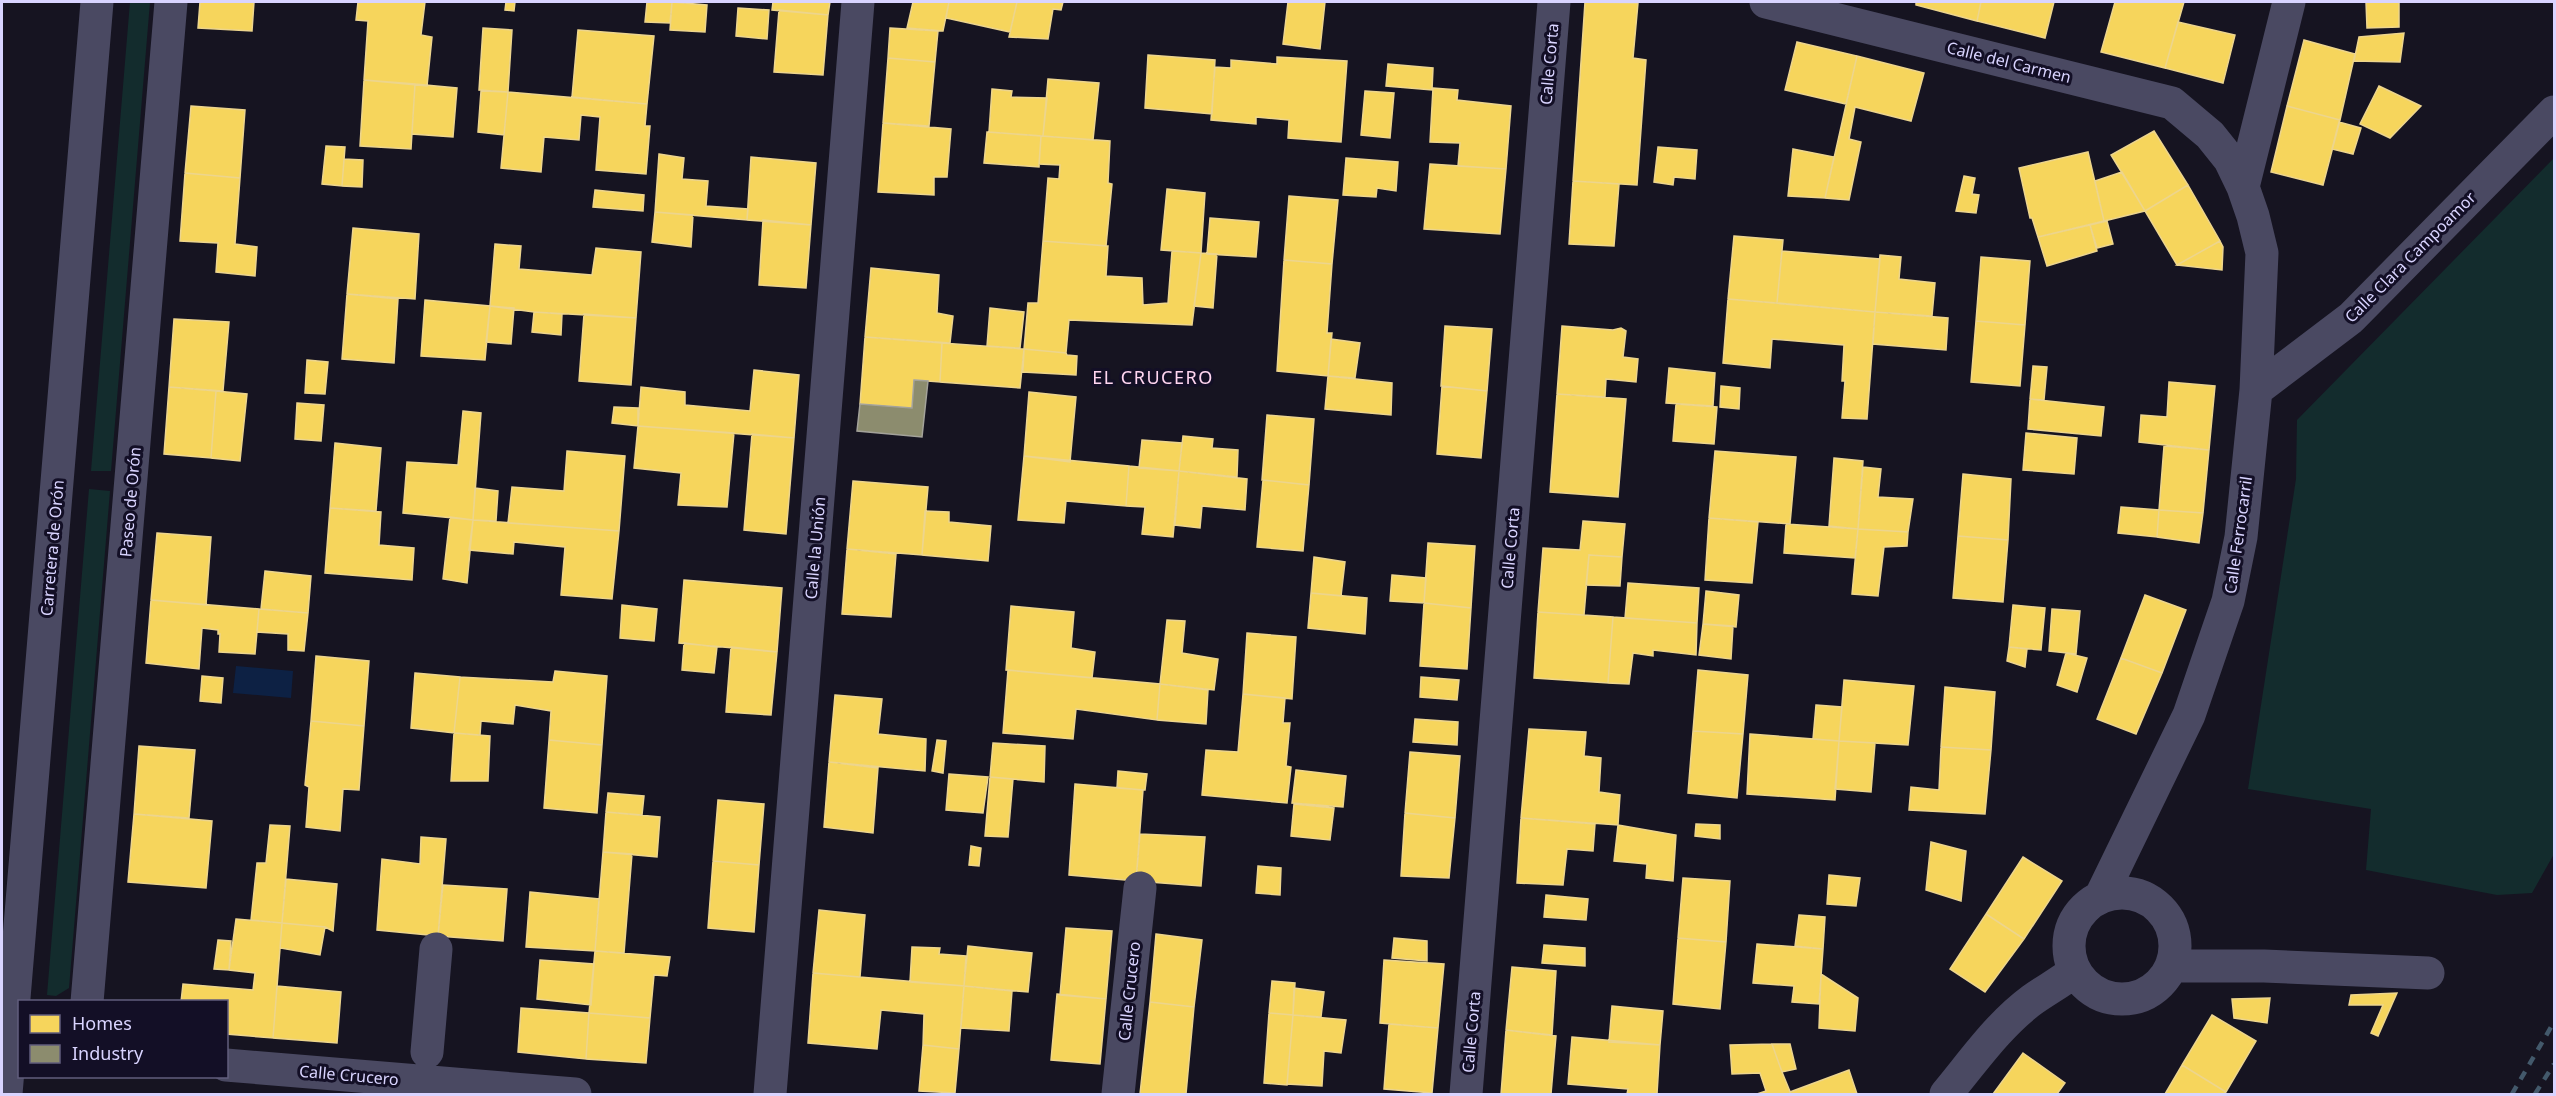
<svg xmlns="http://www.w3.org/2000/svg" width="2556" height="1096" viewBox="0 0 2556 1096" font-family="'Noto Sans',sans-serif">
  <rect width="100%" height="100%" fill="#161421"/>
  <path fill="#132c2d" d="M130 2H150L111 471H91Z
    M2554 158V854L2532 893 2497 895 2366 870 2371 809 2248 789 2296 479 2297 420Z
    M89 489 110 491 69 988 56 996 47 995Z"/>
  <path fill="#0d2144" d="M236 666 293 671 291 698 233 693Z"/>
  <path fill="#f6d55c" stroke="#edd58d" stroke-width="1.5" d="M200 2H254L252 31 198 28Z
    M358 2H425L421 35 432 37 427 86 364 80 368 21 356 20Z
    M506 2H515L514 11 505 10Z
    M647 2H672L670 23 645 22Z
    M672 2 707 5 705 32 670 30Z
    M773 2H830L828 15 772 10Z
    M913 2H949L943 31 907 28Z
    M949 2H1017L1010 32 946 18Z
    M1017 2H1063L1061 10 1053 9 1048 39 1009 37Z
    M1288 2H1325L1320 49 1283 44Z
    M1585 2 1638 3 1633 58 1646 60 1637 185 1573 181Z
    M1916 2H1981L1977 21 1916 5Z
    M1981 2H2054L2045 38 1977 21Z
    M2115 2H2184L2165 68 2101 52Z
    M2366 2H2399V27L2367 28Z
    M738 8 769 10 767 39 736 36Z
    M779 10 828 15 823 75 774 72Z
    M2178 22 2235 35 2223 83 2165 68Z
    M483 28 512 30 508 92 479 90Z
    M890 28 938 31 935 62 888 58Z
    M578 30 654 36 647 104 572 97Z
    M2404 33 2400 62 2354 61 2359 37Z
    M2304 40 2355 54 2340 120 2287 106Z
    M1797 42 1857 56 1846 104 1785 90Z
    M1148 55 1215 60 1212 114 1145 108Z
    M1857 56 1924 73 1911 121 1855 107 1849 139 1861 142 1849 200 1825 198Z
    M1277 57 1347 61 1341 142 1288 138 1289 120 1256 117V124L1211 120 1215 67 1231 68V60L1277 64Z
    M888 58 935 62 929 126 883 123Z
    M1388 64 1433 68 1432 90 1386 86Z
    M1048 79 1099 83 1093 140 1043 136Z
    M364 80 415 84 411 149 360 146Z
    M415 84 457 88 453 137 412 134Z
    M2379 86 2421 106 2390 138 2360 124Z
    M1433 88 1458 90 1457 100 1511 106 1506 169 1458 166 1460 143 1430 142Z
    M992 89 1012 91 1011 97 1047 98 1043 136 989 132Z
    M481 91 508 92 504 135 478 132Z
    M1365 91 1394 93 1390 138 1361 135Z
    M508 92 647 104 645 126H650L646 174 596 170 600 117 581 115 579 140 544 137 541 172 501 168Z
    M191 106 245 110 240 178 185 173Z
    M2287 106 2340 120 2323 185 2271 172Z
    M2339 122 2361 128 2353 154 2332 149Z
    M883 123 951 129 947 177H934V195L878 192Z
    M2154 131 2188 185 2145 211 2111 155Z
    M987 132 1041 136 1039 167 984 163Z
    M1041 136 1110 141 1108 183 1112 184 1106 246 1043 241 1048 178 1059 179 1060 165 1039 164Z
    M326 146 345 147 342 186 322 184Z
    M1658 147 1697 150 1695 179 1674 177 1673 185 1654 182Z
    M1793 149 1834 157 1825 198 1788 196Z
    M2088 152 2104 221 2038 237 2032 218H2030L2019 168Z
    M659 154 684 158 682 179 708 181 706 206 748 209 747 220 655 212Z
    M751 157 816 163 811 225 747 220Z
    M1346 158 1398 162 1396 191 1377 188 1376 197 1343 195Z
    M344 159 363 160 362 187 342 186Z
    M1430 164 1506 169 1500 234 1424 229Z
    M2122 172 2145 211 2104 221 2095 181Z
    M185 173 240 178 235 244 257 247 255 276 216 272 218 243 180 241Z
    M1964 176 1975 178 1972 194 1979 195 1976 213 1956 211Z
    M1573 181 1619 184 1614 246 1569 244Z
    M2188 185 2220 241 2177 265 2145 211Z
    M1167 189 1205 193 1201 253 1161 250Z
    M595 190 644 195 643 211 593 207Z
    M1289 196 1338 200 1332 264 1284 260Z
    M655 212 693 215 691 247 652 242Z
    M1210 218 1259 222 1256 257 1207 254Z
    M763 220 811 225 806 288 759 285Z
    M2107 221 2113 244 2097 248 2090 225Z
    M2090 225 2097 251 2047 266 2038 237Z
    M353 228 419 234 415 299 347 294Z
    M1734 236 1783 240 1777 303 1728 299Z
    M1043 241 1108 246 1106 276 1142 278 1143 305 1168 303 1172 251 1201 253 1192 325 1069 320 1066 353 1024 349 1028 303H1038Z
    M2220 241 2223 247 2222 270 2177 265Z
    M495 244 521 246 519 269 592 275 596 248 641 252 636 318 534 312 490 306Z
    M1782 251 1880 259 1875 312 1777 303Z
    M1201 253 1217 254 1213 308 1194 306Z
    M1880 255 1901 257 1899 279 1935 283 1932 316 1875 312Z
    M1981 257 2030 261 2025 325 1976 321Z
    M1284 260 1332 264 1327 333H1332L1328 376 1277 371Z
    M871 268 939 275 937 313 953 316 950 343 865 337Z
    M347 294 398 299 394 363 342 359Z
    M1728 299 1875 312 1867 419 1842 418 1845 381H1842L1844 345 1772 339 1770 368 1723 363Z
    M425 300 490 306 485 360 421 356Z
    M490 306 514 308 511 344 486 342Z
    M990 308 1024 312 1020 348 987 346Z
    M534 312 562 314 561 335 532 332Z
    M1875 312 1948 318 1946 350 1873 344Z
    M584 314 636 318 631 385 579 381Z
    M174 319 229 322 223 391 169 387Z
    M1976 321 2025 325 2020 386 1971 382Z
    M1445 326 1492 329 1487 391 1441 386Z
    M1562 326 1613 330 1621 328 1626 331 1623 357 1638 359 1636 382 1606 379 1605 397 1557 394Z
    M865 337 942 343 940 382 914 380 912 408 860 404Z
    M1331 339 1360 343 1355 378 1328 376Z
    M942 343 1024 349 1020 388 940 382Z
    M1024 349 1066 353 1067 355 1077 356 1076 375 1023 372Z
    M307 360 328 362 325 394 305 393Z
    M2033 366 2047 367 2044 400 2030 399Z
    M1669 368 1715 373 1713 406 1666 403Z
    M754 370 799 375 794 438 638 426 641 387 685 392V405L750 411Z
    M1328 376 1392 383 1391 415 1325 409Z
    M2169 382 2215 386 2209 450 2139 442 2141 415 2167 417Z
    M1442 386 1487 391 1481 458 1437 454Z
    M1721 386 1740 388 1739 409 1720 407Z
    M169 387 216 391 211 458 164 454Z
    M216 391 247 394 240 461 211 458Z
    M1029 392 1076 397 1070 462 1024 456Z
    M1557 394 1626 399 1618 497 1550 492Z
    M2030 399 2104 407 2101 436 2028 429Z
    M297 403 324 405 321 441 295 439Z
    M1676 404 1717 407 1714 444 1673 441Z
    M614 407 638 408V426L612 423Z
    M463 411 481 413 473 520 403 513 407 462 458 465Z
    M1267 415 1314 419 1309 485 1262 480Z
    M638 426 734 433 727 507 678 505 681 473 634 468Z
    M2026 433 2077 438 2074 474 2023 470Z
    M752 434 794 438 786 534 744 530Z
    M1183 436 1213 439 1212 448 1238 450 1237 477 1179 471Z
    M1142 440 1182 443 1179 471 1139 468Z
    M335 443 381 448 376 511 330 508Z
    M2164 446 2209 450 2203 513 2159 510Z
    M567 451 625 456 619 531 508 523 512 487 564 491Z
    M1715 451 1796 457 1790 524 1709 518Z
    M1024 456 1129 466 1126 506 1066 501 1064 523 1018 520Z
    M1834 458 1863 461 1858 529 1829 526Z
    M1129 466 1179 471 1173 537 1142 534 1145 507 1126 506Z
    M1863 467 1881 469 1878 497 1913 499 1908 532 1858 529Z
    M1179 471 1247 479 1245 510 1202 506 1200 528 1175 525Z
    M1963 474 2011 479 2008 540 1958 536Z
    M1263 480 1309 485 1303 551 1257 547Z
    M853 481 928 487 922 555 847 549Z
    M475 488 498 491 496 521 473 520Z
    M2121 507 2159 510 2157 537 2118 533Z
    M330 508 381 512 379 545 414 548 412 580 325 573Z
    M2159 510 2203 513 2199 543 2157 537Z
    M925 511 949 512V522L991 526 988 561 922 555Z
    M450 517 473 520 467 583 443 579Z
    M1709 518 1758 522 1752 583 1705 580Z
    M473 520 619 531 612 599 561 595 565 547 514 542 513 554 469 550Z
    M1583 521 1625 524 1622 557 1589 555 1584 615 1538 612 1543 548 1580 550Z
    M1786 524 1858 529 1855 558 1784 553Z
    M1858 529 1908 532 1907 546 1884 547 1878 596 1852 594Z
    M157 533 211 537 206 605 151 600Z
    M1958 536 2008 540 2003 602 1953 598Z
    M1428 543 1475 546 1471 608 1424 603Z
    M847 549 896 554 891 617 842 614Z
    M1589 555 1622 557 1620 586 1586 585Z
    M1314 557 1345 562 1341 596 1311 593Z
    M265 571 311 576 308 613 261 609Z
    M1392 575 1426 578 1424 603 1390 601Z
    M684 580 782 588 777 652 679 643Z
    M1628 583 1699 588 1697 623 1625 618Z
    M1706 591 1739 595 1736 627 1703 624Z
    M1311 593 1367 598 1365 634 1308 628Z
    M2145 595 2186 610 2162 673 2121 658Z
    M151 600 259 609 255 654 219 652 220 634H218V630L202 628 199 669 146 663Z
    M1424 603 1471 608 1467 669 1420 666Z
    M622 605 657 609 654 641 620 638Z
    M2013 605 2045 608 2041 650 2009 647Z
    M1011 606 1074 612 1071 648 1095 652 1092 678 1006 670Z
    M259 609 308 613 304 651 288 650V634L257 632Z
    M2052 609 2080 611 2076 654 2049 651Z
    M1538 612 1613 617 1608 683 1534 678Z
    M1613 617 1697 623 1696 655 1653 650V656L1633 653 1629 684 1608 683Z
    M1167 620 1185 621 1182 653 1218 659 1214 690 1160 684Z
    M1703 624 1733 626 1731 659 1699 655Z
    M1247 633 1296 637 1292 699 1243 694Z
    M684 643 717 647 714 673 682 670Z
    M731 647 777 652 771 715 726 712Z
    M2009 647 2027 649 2025 667 2007 661Z
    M2066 653 2087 658 2077 692 2057 685Z
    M316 656 369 661 364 726 311 721Z
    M2121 658 2162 673 2136 734 2097 719Z
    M1008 670 1160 684 1157 720 1076 709 1073 739 1003 733Z
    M1698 670 1748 675 1743 734 1693 731Z
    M555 671 607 676 602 745 549 740 551 711 515 705 513 724 481 721 480 735 454 733 460 677 553 682Z
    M415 673 460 677 454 733 411 728Z
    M202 676 223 678 221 703 200 701Z
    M1421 677 1459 680 1457 700 1420 697Z
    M1844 680 1914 686 1908 745 1839 741Z
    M1160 684 1208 690 1206 724 1157 720Z
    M1945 687 1995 692 1991 750 1941 747Z
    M1243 694 1285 698 1283 723H1290L1286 766 1291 767 1287 803 1202 795 1206 750 1238 752Z
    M835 695 882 699 878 734 926 739 925 771 829 762Z
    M1816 705 1842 707 1839 741 1813 739Z
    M1415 719 1458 722 1457 745 1413 742Z
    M311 721 364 726 359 790 343 789 340 831 306 827 309 787 305 785Z
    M1529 729 1586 732 1584 756 1601 758 1599 792 1620 795 1618 825 1521 818Z
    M1693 731 1743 734 1737 798 1688 793Z
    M454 733 490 736 488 781H451Z
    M1750 734 1839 741 1835 800 1747 794Z
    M549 740 602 745 597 813 544 808Z
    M937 740 946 741 943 773 932 771Z
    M1839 741 1875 743 1871 792 1835 789Z
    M993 743 1045 746 1044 782 990 777Z
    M139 746 195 750 189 818 134 814Z
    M1941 747 1991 750 1985 814 1909 810 1911 787 1939 790Z
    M1410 752 1460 756 1455 818 1405 813Z
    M829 762 878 768 873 833 824 827Z
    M1296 770 1346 776 1343 807 1292 803Z
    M1118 771 1147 774 1145 790 1117 788Z
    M949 774 988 777 983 813 946 810Z
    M990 777 1013 779 1008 837 985 836Z
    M1075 784 1143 790 1136 881 1069 875Z
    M608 793 644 796 642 815 606 812Z
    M718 800 764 804 759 865 713 861Z
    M1294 804 1334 808 1330 840 1291 836Z
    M606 812 660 817 657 857 603 852Z
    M1405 813 1455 818 1449 878 1401 876Z
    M134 814 212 821 206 888 128 882Z
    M1521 818 1595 824 1593 851 1567 849 1563 885 1517 883Z
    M1696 824 1720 825V839L1695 836Z
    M270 825 290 826 282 923 251 920 257 863H266Z
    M1618 825 1676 835 1673 881 1646 878 1647 864 1614 861Z
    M1140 834 1205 837 1201 886 1136 881Z
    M421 837 446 839 438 936 377 930 382 859 420 864Z
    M1931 842 1966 851 1961 901 1926 890Z
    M971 846 981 848 979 866 969 865Z
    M603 852 632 854 624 953 595 951Z
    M2023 857 2062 881 2024 939 1986 914Z
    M713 861 759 865 754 932 708 928Z
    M1258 866 1281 868 1280 895 1256 893Z
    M1829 875 1860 878 1856 906 1827 904Z
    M1683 878 1730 881 1726 942 1678 938Z
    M286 879 337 884 333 931 325 927 282 923Z
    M443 885 507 889 503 941 438 936Z
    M530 892 599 899 595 951 526 947Z
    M1546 895 1588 899 1586 920 1544 917Z
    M819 910 865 915 860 977 813 973Z
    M1986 914 2024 939 1985 992 1950 969Z
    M1799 915 1825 917 1823 949 1795 946Z
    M236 919 282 923 273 1038 226 1034V1002H181L183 984 253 990 255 973 229 970Z
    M282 923 325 927 320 955 280 948Z
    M1066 928 1112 931 1106 999 1060 995Z
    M1156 934 1202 940 1194 1007 1150 1002Z
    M1394 938 1427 941V961L1392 958Z
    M1678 938 1726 942 1720 1009 1673 1004Z
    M218 940 231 941 229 970 214 969Z
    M1757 944 1823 949 1819 1004 1792 1002 1794 986 1753 983Z
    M1544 945 1585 948V966L1542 963Z
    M968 946 1032 953 1028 992 964 986Z
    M912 947 940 948 939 954 966 956 964 986 910 982Z
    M595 951 670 957 667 976 654 975 650 1018 589 1013Z
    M540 960 594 964 591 1005 537 999Z
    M1384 960 1444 964 1438 1028 1380 1023Z
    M1512 967 1556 971 1552 1035 1506 1030Z
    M813 973 964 986 959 1049 923 1045 924 1014 881 1010 877 1049 808 1043Z
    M1821 974 1858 998 1855 1031 1819 1028Z
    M1272 981 1295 983 1293 1015 1269 1013Z
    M277 986 341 992 337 1043 273 1038Z
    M964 986 1012 991 1009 1031 961 1028Z
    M1294 988 1324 992 1321 1017 1293 1015Z
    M2397 993 2378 1036 2371 1033 2383 1005H2349L2351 995Z
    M1057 994 1106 999 1100 1064 1051 1060Z
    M2270 998 2267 1023 2234 1018 2232 999Z
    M1150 1002 1194 1007 1186 1094H1140Z
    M1612 1006 1663 1011 1660 1045 1609 1042Z
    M521 1008 589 1013 586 1059 518 1052Z
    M589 1013 650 1018 646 1063 586 1059Z
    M1269 1013 1293 1015 1287 1085 1264 1083Z
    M1293 1015 1346 1020 1341 1053 1324 1051 1322 1086 1287 1084Z
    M2212 1015 2256 1041 2226 1092 2182 1065Z
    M1389 1024 1438 1028 1432 1093 1384 1089Z
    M1506 1030 1556 1036 1551 1094H1501Z
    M1572 1037 1660 1045 1657 1094H1627L1628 1089 1568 1084Z
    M1772 1044 1782 1072 1791 1094H1757L1766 1091 1760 1073 1732 1074 1730 1045Z
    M1772 1044H1790L1796 1069 1782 1072Z
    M923 1045 959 1049 955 1093 919 1091Z
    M2023 1053 2065 1083 2057 1094H1993Z
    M2182 1065 2226 1092 2224 1094H2165Z
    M1849 1070 1857 1094H1791L1790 1092Z"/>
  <path fill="#8c8c6e" stroke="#a3a29a" stroke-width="1.5" d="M914 380 928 381 922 437 857 431 860 404 912 408Z"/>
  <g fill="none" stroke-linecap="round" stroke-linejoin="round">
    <path stroke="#4a4962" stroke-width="33" d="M1766 2 2172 103 2210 135 2230 160 2243 187 2253 216 2262 253 2256 390 2241 537 2228 601 2189 715 2101 896
      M2243 187 2289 2
      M2256 390 2351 318 2554 112
      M2069 946a53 53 0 1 1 106 0a53 53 0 1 1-106 0Z
      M2171 966H2264L2428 973
      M87 1002 171 2
      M427 1052 436 949
      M226 1065 575 1094
      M6 1094 97 2
      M770 1094 858 2
      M1118 1094 1140 888
      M1466 1094 1554 2
      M1946 1094C1972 1063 1998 1025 2032 1000 2046 990 2061 982 2075 971"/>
    <path stroke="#43596b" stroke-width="4.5" stroke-dasharray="9 8" stroke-linecap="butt" d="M2512 1094 2554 1022
      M2535 1094 2554 1064"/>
  </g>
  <g text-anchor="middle" stroke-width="6" stroke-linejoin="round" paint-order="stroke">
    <g font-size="16" fill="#d9d4ff" stroke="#130f26">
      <text transform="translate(2009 62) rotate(14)" y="6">Calle del Carmen</text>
      <text transform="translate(1549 64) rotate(-85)" y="6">Calle Corta</text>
      <text transform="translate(2410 257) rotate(-45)" y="6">Calle Clara Campoamor</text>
      <text transform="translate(130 502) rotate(-85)" y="6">Paseo de Orón</text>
      <text transform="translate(2238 535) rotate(-82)" y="6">Calle Ferrocarril</text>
      <text transform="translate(52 548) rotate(-85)" y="6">Carretera de Orón</text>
      <text transform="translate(815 548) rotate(-85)" y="6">Calle la Unión</text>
      <text transform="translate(1510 548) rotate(-85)" y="6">Calle Corta</text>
      <text transform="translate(1129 991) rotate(-84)" y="6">Calle Crucero</text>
      <text transform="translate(1471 1032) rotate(-85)" y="6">Calle Corta</text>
      <text transform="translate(349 1075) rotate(5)" y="6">Calle Crucero</text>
    </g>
    <g font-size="18" letter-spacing="1.5" fill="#ffd6f0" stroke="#130f26">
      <text x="1153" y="384">EL CRUCERO</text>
    </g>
  </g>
  <rect width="2556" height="1096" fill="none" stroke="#d9d4ff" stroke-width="6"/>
  <rect x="18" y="1000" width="210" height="78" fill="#130f26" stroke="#625e7d" stroke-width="1.5"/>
  <rect x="30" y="1015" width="30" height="18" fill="#f6d55c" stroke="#625e7d" stroke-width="1.5"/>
  <text x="72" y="1030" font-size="18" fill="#d9d4ff">Homes</text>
  <rect x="30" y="1045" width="30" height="18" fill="#8c8c6e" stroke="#625e7d" stroke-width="1.5"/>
  <text x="72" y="1060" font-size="18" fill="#d9d4ff">Industry</text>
</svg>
